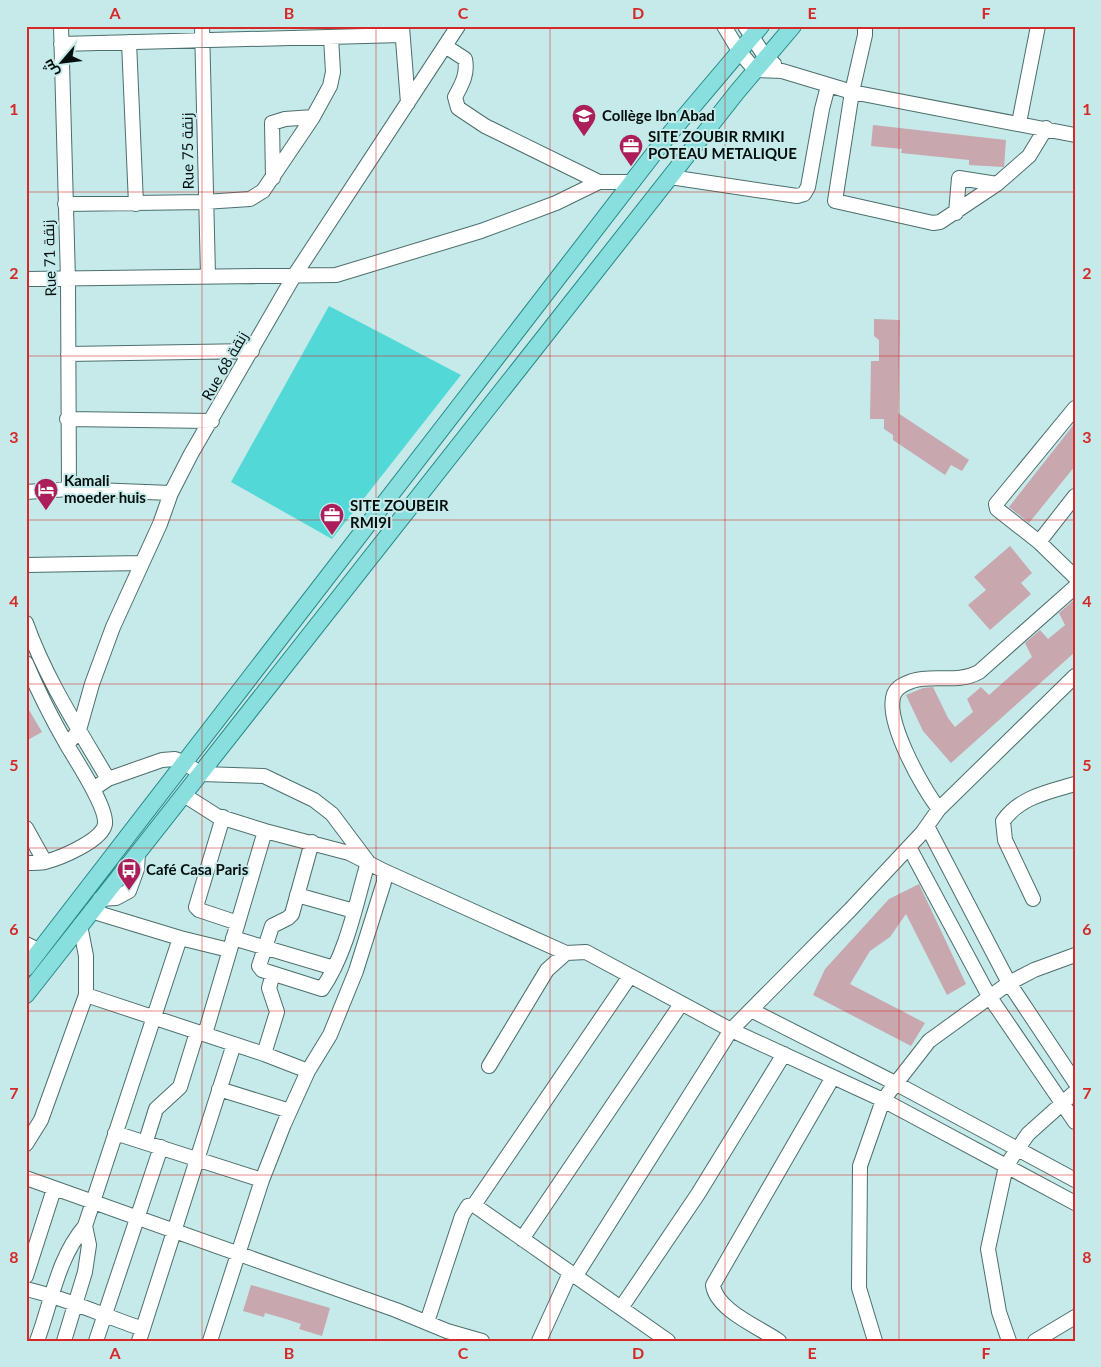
<svg xmlns="http://www.w3.org/2000/svg" width="1101" height="1367" viewBox="0 0 1101 1367" font-family="Lato,Cairo,sans-serif">
  <rect width="100%" height="100%" fill="#c5eae9"/>
  <path fill="#52d9d7" d="M329 306 461 375 332 539 231 482Z"/>
  <path fill="#c8a7af" d="M873 125 1006 140 1004 167 969 165V160L901 153 902 149 871 146Z
    M874 319 900 320 898 413 969 460 962 471 951 465 945 475 893 440V435L884 429V419H870L871 361H879V340L874 336Z
    M1075 423V466L1029 523 1009 507Z
    M1010 546 1032 573 1021 583 1031 594 990 630 968 605 986 590 974 577Z
    M1075 599V652L951 763 923 731 906 695 923 688 933 687 948 718 955 727 973 712 967 699 981 687 989 695 1032 657 1025 643 1040 630 1048 639 1065 625 1059 613Z
    M26 705 42 732 26 741Z
    M919 884 966 984 947 995 906 914 890 937 870 951 850 984 925 1023 911 1046 813 995 825 969 889 899Z
    M251 1285 330 1308 322 1336 299 1329 301 1324 286 1319 265 1313 264 1317 243 1311Z"/>
  <g fill="none" stroke-linecap="round" stroke-linejoin="round">
    <defs>
      <path id="minor" d="M61 26 68 280 69 489
        M202 26 208 275
        M724 26 739 51 755 70 782 71 852 92 1075 135
        M745 26 766 58 774 64
        M865 26V35L852 92 835 201 933 223 940 222 997 184 1029 156 1046 128
        M402 27 408 103
        M129 42 136 204
        M61 44 402 35
        M445 46 465 59C468 74 462 84 455 97L458 108 485 126 599 182
        M1019 123 1038 26
        M670 177 797 196 804 194 808 187 822 109 828 86
        M273 178 272 123 285 119 313 117
        M65 204 204 202 250 199 263 191 313 117 330 86 333 72 331 37
        M956 213 959 178 997 184
        M26 279 336 275 481 231 556 203 599 182H633
        M68 354 252 351
        M1075 408 996 504 997 509 1039 542 1075 577
        M67 419 212 421
        M26 492 69 489 171 493
        M1039 542 1075 496
        M26 565 142 563
        M1075 587 979 672C957 684 934 674 912 681 904 684 897 687 894 694 884 720 923 789 939 809L1075 676
        M26 623C46 679 78 728 108 779
        M26 663C38 691 52 719 67 745 77 762 107 807 105 824 102 841 60 858 45 862 39 863 32 863 26 863
        M67 745 79 730 92 684 113 627 160 524 171 493 191 454 294 276 458 26
        M93 789 108 779 162 760 175 759 185 763 201 774 264 776 314 800 332 814 368 862C356 903 347 953 322 989L262 970 259 966 272 926 288 918 292 914 312 842
        M184 795 217 816 265 831 349 853 384 871 566 953
        M223 817 196 907 199 910 238 923
        M927 826 1009 983 1075 1082
        M26 828 45 862
        M909 847 989 996 1075 1122
        M297 895 354 911
        M100 899 116 898 129 891 137 869 138 853
        M1033 899 1005 840 1003 821C1020 797 1048 792 1075 784
        M91 911 180 938 229 950
        M233 938 334 968
        M26 944 40 951
        M86 995 264 1054 308 1071
        M751 1010 895 1083 1075 1180
        M205 1034 265 831
        M264 1054 277 1012 269 988 273 974
        M489 1066 547 970 566 953 586 952 731 1030 883 1100 1075 1203
        M219 1089 290 1111
        M115 1133 262 1180
        M146 1141 156 1109 180 1087 197 1032
        M26 1144 41 1120 86 995V956L80 925
        M26 1178 396 1310 447 1331 482 1341
        M474 1205 630 976
        M522 1239 681 1004
        M26 1276 54 1189
        M575 1277 731 1030 850 910 922 833 939 809
        M26 1289C66 1298 104 1316 143 1329
        M621 1308 698 1194 784 1054
        M427 1322 462 1216 468 1206 474 1205 668 1341
        M37 1341C52 1301 57 1259 85 1226L180 938
        M64 1341 85 1272 89 1245 85 1226
        M96 1341 161 1147
        M139 1341 234 1044
        M210 1341 262 1180 284 1124 308 1071 330 1035 356 971 384 882V871
        M539 1341 570 1273
        M779 1341C759 1327 716 1310 713 1285L833 1077
        M875 1341 859 1288 860 1166 883 1100 929 1041 1009 983 1034 970 1075 955
        M1009 1341 999 1312 988 1249 1006 1166 1028 1134 1075 1092
        M1035 1341 1075 1317"/>
      <path id="major" d="M26 968 662 143 761 26
        M26 995 737 92 793 26"/>
    </defs>
    <use href="#minor" stroke="#4c6f6d" stroke-width="16"/>
    <use href="#major" stroke="#268987" stroke-width="18"/>
    <use href="#minor" stroke="#fff" stroke-width="14"/>
    <use href="#major" stroke="#88dfde" stroke-width="16"/>
  </g>
  <path fill="none" stroke="#d62828" stroke-width="1" stroke-opacity="0.55" d="M202 26V1341M376 26V1341M550 26V1341M725 26V1341M899 26V1341M26 192H1075M26 356H1075M26 520H1075M26 684H1075M26 848H1075M26 1011H1075M26 1175H1075"/>
  <defs>
    <symbol id="school-pin" viewBox="-11 -11 22 30"><path d="M0 17L-7.5 6A9.5 9.5 0 1 1 7.5 6Z" fill="#ac1e59" stroke="#c5eae9"/><path d="M0-5L7-2L0 1L-7-2ZM-4 1L0 2.5L4 1V4Q0 6-4 4Z" fill="#fff"/></symbol>
    <symbol id="office-pin" viewBox="-11 -11 22 30"><path d="M0 17L-7.5 6A9.5 9.5 0 1 1 7.5 6Z" fill="#ac1e59" stroke="#c5eae9"/><path d="M-6-3h4V-5.5h4V-3h4V5H-6ZM-1-4.5V-3h2v-1.5ZM-6 0V1H6V0Z" fill="#fff"/></symbol>
    <symbol id="hotel-pin" viewBox="-11 -11 22 30"><path d="M0 17L-7.5 6A9.5 9.5 0 1 1 7.5 6Z" fill="#ac1e59" stroke="#c5eae9"/><path d="M-6-4.5h1.5V1H6V5H4.5V3h-9V5H-6ZM-4 0a1.8 1.8 0 1 1 3.6 0ZM.5 0V-2.5h3Q6-2.5 6 0Z" fill="#fff"/></symbol>
    <symbol id="bus-pin" viewBox="-11 -11 22 30"><path d="M0 17L-7.5 6A9.5 9.5 0 1 1 7.5 6Z" fill="#ac1e59" stroke="#c5eae9"/><path d="M-5-6H5V4H4V6H2V4H-2V6H-4V4H-5ZM-3.5-4V0h7V-4ZM-3.5 1.2v1.5H-2V1.2ZM2 1.2v1.5H3.5V1.2Z" fill="#fff"/></symbol>
  </defs>
  <g fill-rule="evenodd">
    <use href="#school-pin" x="570" y="102" width="28" height="38"/>
    <use href="#office-pin" x="617" y="132" width="28" height="38"/>
    <use href="#hotel-pin" x="32" y="476" width="28" height="38"/>
    <use href="#office-pin" x="318" y="501" width="28" height="38"/>
    <use href="#bus-pin" x="115" y="856" width="28" height="38"/>
  </g>
  <g text-anchor="middle" stroke-width="4" stroke-linejoin="round" paint-order="stroke">
    <g font-size="15" font-weight="bold" fill="#030f0f" stroke="#c5eae9" text-anchor="start">
      <text x="602" y="121">Collège Ibn Abad</text>
      <text x="648" y="142">SITE ZOUBIR RMIKI<tspan x="648" dy="17">POTEAU METALIQUE</tspan></text>
      <text x="64" y="486">Kamali<tspan x="64" dy="17">moeder huis</tspan></text>
      <text x="350" y="511">SITE ZOUBEIR<tspan x="350" dy="17">RMI9I</tspan></text>
      <text x="146" y="875">Café Casa Paris</text>
    </g>
    <g font-size="15" fill="#030f0f" stroke="#c5eae9">
      <text transform="translate(188 151) rotate(-91)" y="5">Rue 75 زنقة</text>
      <text transform="translate(50 258) rotate(-92)" y="5">Rue 71 زنقة</text>
      <text transform="translate(225 366) rotate(-60)" y="5">Rue 68 زنقة</text>
    </g>
  </g>
  <rect width="1101" height="1367" fill="none" stroke="#c5eae9" stroke-width="55"/>
  <g transform="translate(62 62) rotate(242)" stroke="#c5eae9" stroke-width="4" paint-order="stroke">
  <path d="M0-4L9 19L0 12L-9 19Z" fill="#030f0f"/>
  <text y="-8" font-size="14" font-weight="bold" text-anchor="middle" fill="#030f0f">ش</text>
  </g>
  <rect x="28" y="28" width="1046" height="1312" fill="none" stroke="#d62828" stroke-width="2"/>
  <g font-size="16" text-anchor="middle" font-weight="bold" fill="#d62828">
    <text x="115" y="19">A</text>
    <text x="289" y="19">B</text>
    <text x="463" y="19">C</text>
    <text x="638" y="19">D</text>
    <text x="812" y="19">E</text>
    <text x="986" y="19">F</text>
    <text x="14" y="115">1</text>
    <text x="1087" y="115">1</text>
    <text x="14" y="279">2</text>
    <text x="1087" y="279">2</text>
    <text x="14" y="443">3</text>
    <text x="1087" y="443">3</text>
    <text x="14" y="607">4</text>
    <text x="1087" y="607">4</text>
    <text x="14" y="771">5</text>
    <text x="1087" y="771">5</text>
    <text x="14" y="935">6</text>
    <text x="1087" y="935">6</text>
    <text x="14" y="1099">7</text>
    <text x="1087" y="1099">7</text>
    <text x="14" y="1263">8</text>
    <text x="1087" y="1263">8</text>
    <text x="115" y="1359">A</text>
    <text x="289" y="1359">B</text>
    <text x="463" y="1359">C</text>
    <text x="638" y="1359">D</text>
    <text x="812" y="1359">E</text>
    <text x="986" y="1359">F</text>
  </g>
</svg>
